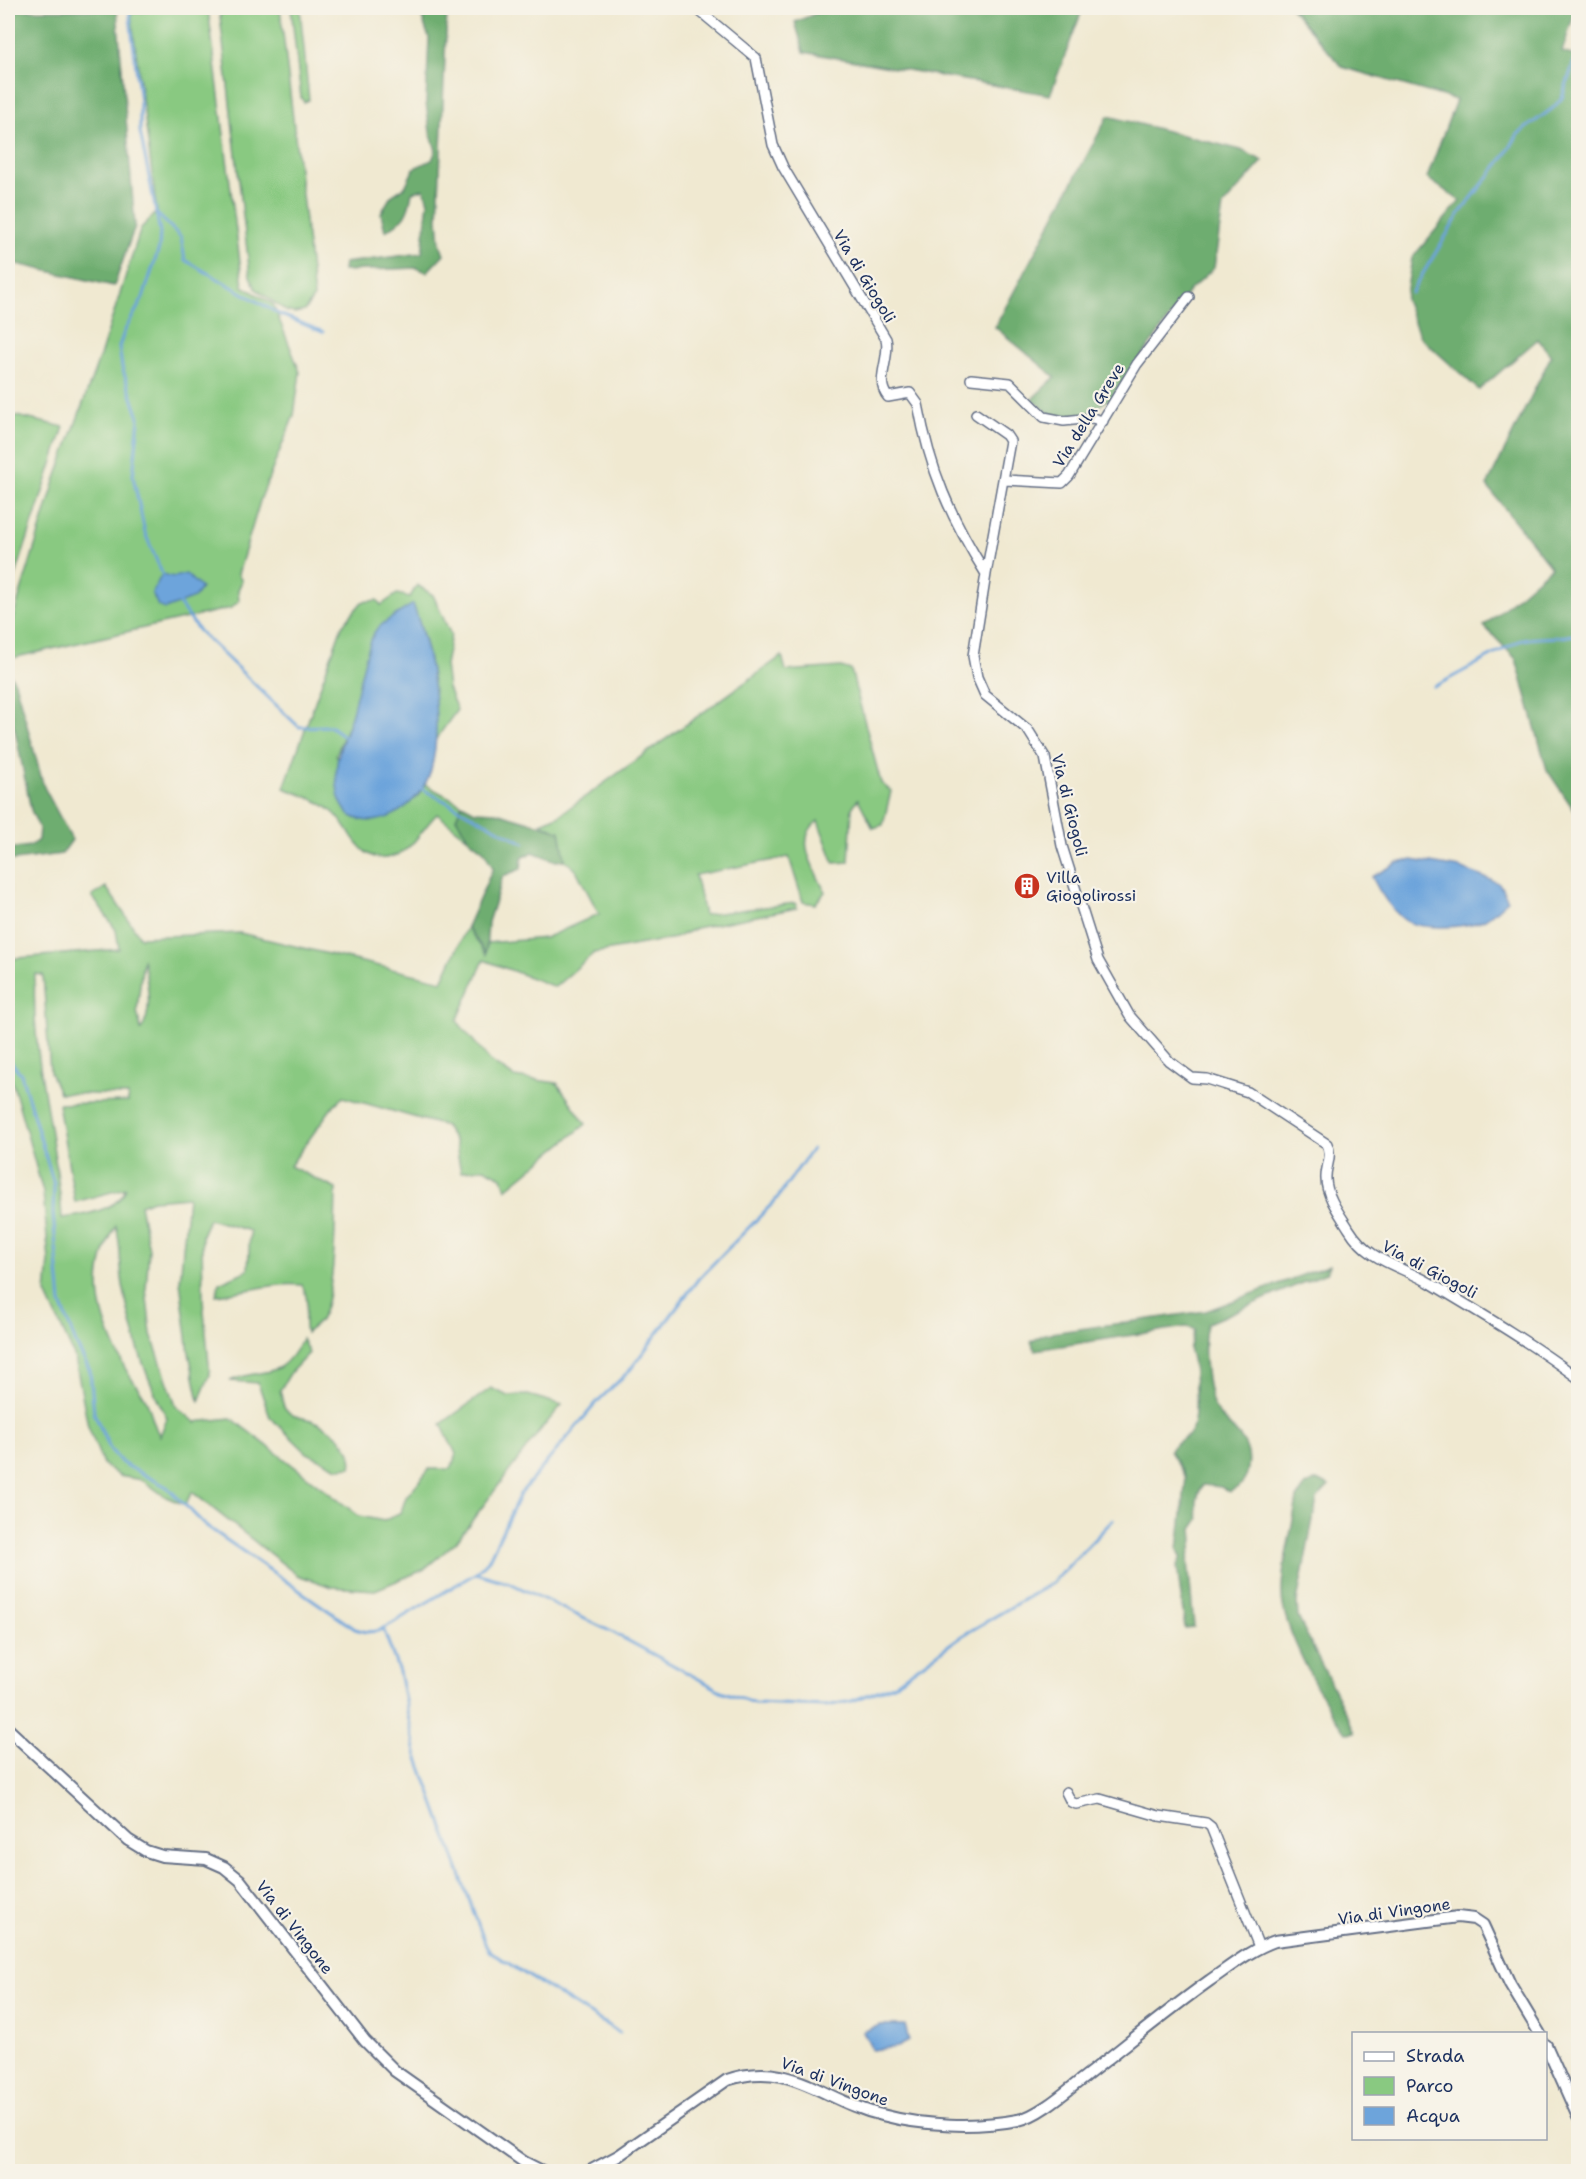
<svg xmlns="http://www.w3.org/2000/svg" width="1586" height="2179" viewBox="0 0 1586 2179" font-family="'Shantell Sans',sans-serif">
  <rect width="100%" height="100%" fill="#f7f3e8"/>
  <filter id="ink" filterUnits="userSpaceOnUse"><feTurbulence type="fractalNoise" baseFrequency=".0167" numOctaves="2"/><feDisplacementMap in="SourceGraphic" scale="12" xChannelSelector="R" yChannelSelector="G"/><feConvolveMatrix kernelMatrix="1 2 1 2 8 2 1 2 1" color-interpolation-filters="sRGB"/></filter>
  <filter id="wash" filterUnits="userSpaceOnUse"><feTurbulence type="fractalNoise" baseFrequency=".008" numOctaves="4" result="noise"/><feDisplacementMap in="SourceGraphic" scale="24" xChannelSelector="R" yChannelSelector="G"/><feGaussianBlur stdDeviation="1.35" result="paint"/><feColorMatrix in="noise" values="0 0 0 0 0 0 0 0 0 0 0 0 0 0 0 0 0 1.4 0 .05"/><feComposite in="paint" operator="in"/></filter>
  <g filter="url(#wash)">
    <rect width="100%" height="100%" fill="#f0e9d1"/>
    <path fill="#89c981" stroke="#527c70" stroke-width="1.5" fill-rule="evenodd" d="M177 8H208L243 286 273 304 300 372 294 415 261 498 238 574 242 581 238 590 239 601 231 608 8 659V634L55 481 100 356 141 228 157 212 131 13Z
      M219 8H280L314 297 304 311 294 313 286 311 256 289 250 276Z
      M291 8H300L309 100 304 102 301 98Z
      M8 414 64 427 8 599Z
      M417 585 433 595 451 635 445 665 448 688 457 710 434 742C439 697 429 647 413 605L350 720 336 755 397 813 418 796 424 784 462 804 456 818 470 840 437 814C423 827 413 850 394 856 361 868 352 829 334 813 320 800 302 795 284 788L342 626 362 602 377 600 381 605 397 594 410 597Z
      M782 656 786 671 841 667 851 670 881 783 891 791 883 825 873 828 858 799 852 808 849 862 834 863 818 821C793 839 815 869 825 892L815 904 803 902 789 857 695 875 704 915 795 903 797 908 696 928 675 938 594 953 555 987 484 960 457 1021 491 1062 514 1077 557 1083 586 1124 506 1189 502 1177 484 1168 461 1172 455 1141 445 1126 343 1097 333 1106 290 1166 336 1189C335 1221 336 1293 320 1320 317 1325 310 1329 306 1333 301 1310 313 1308 302 1285 274 1282 245 1292 216 1295L219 1283 248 1270 250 1231 209 1219 202 1235 203 1301 210 1375 199 1401 189 1353 180 1281 188 1197 153 1200 140 1205 149 1249 146 1289 151 1334 176 1406 195 1422 231 1418 359 1516 384 1521 401 1512 406 1497 429 1469H451L456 1454 441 1424 491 1388 508 1396 528 1395 562 1405 538 1433 456 1542 423 1570 375 1590 332 1587 297 1575 192 1492 185 1505 166 1497 142 1480 119 1476 103 1464 88 1426 75 1358 46 1293 49 1261 43 1192 11 1077 8 1073V959L119 949 116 930 92 896 106 887 140 937 240 933 442 981 467 927 486 953 487 943 545 938 599 914 576 870 565 860 560 832 541 823 558 816ZM143 959C147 981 154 1011 141 1030L137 1011ZM35 974 43 975 50 1072 59 1093 128 1095V1102L58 1104 75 1202 126 1188C120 1210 81 1216 62 1218 57 1136 30 1057 35 974ZM116 1226C122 1247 119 1269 124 1290 132 1334 146 1379 167 1418L160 1436C153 1426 152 1413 147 1402 141 1389 130 1379 124 1366 99 1317 87 1276 116 1226Z
      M302 1339 309 1353 291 1372 280 1390C282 1396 282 1404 285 1408 293 1419 300 1416 311 1420 329 1427 356 1445 351 1467L338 1468 307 1453 270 1417 258 1383 230 1381C267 1365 278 1384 302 1339Z"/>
    <path fill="#6ead6f" stroke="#446e66" stroke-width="1.5" d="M422 8H445L447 11 438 219 440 243 444 254 427 272 417 268 343 271 344 263 422 253 428 202 424 189 412 192C409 212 404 222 385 231L381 213 391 196 405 187 414 168 432 160 436 150 430 132 426 103 429 38 420 12Z
      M829 8H1083L1050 95 804 52 795 22Z
      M1291 8H1576L1562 52 1578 57V816L1547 770 1516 659 1484 626 1551 567 1487 486 1551 356 1538 339 1479 390 1420 337 1405 300 1412 258 1460 201 1427 178 1456 100 1342 67Z
      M8 10H117L135 226 114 286 8 262Z
      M1108 116 1241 150 1263 161 1223 206 1214 268 1189 291 1112 397 1083 417 1051 415 1032 399 1055 377 995 327Z
      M8 671 15 682 44 787 72 840 62 854 8 861V849L30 846 38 840 39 828 31 810 15 730 8 710Z
      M462 804 475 811 496 812 560 831 565 860 556 861 533 852 522 858 521 869 503 876 488 922 486 954 467 927 493 868 484 851 470 840 456 818Z
      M1329 1265 1326 1273 1208 1323C1201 1339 1206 1384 1212 1401 1220 1427 1254 1434 1248 1468 1246 1481 1242 1486 1229 1492L1221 1487 1203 1485C1196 1496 1195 1507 1199 1519L1192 1529 1193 1540 1188 1561 1194 1627 1185 1628 1177 1566 1181 1557 1178 1550 1186 1478 1170 1451C1174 1441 1183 1441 1190 1433 1199 1420 1195 1363 1189 1349L1195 1329 1186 1327 1035 1350 1031 1342 1044 1334 1206 1311Z
      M1318 1480 1329 1486 1317 1499 1297 1601 1298 1617 1355 1732 1346 1733C1325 1706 1282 1628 1282 1595 1281 1567 1293 1526 1297 1498L1306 1485Z"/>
    <path fill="#6da4db" stroke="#446a9c" stroke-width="1.5" d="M162 574 174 577 186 574 201 588 194 598 165 609 158 606 152 593Z
      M413 604C430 651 444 721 431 770 422 802 382 833 351 816 345 812 339 800 338 793 332 755 344 743 353 709 357 695 368 638 376 630 385 620 402 612 413 604Z
      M1412 860 1460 868 1499 883 1508 900C1500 906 1492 916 1483 920 1466 928 1416 931 1402 918 1390 908 1379 891 1372 877L1397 863Z
      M880 2025H905L909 2041 898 2047 872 2050 863 2032Z"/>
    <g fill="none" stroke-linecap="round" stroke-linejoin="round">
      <path stroke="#6da4db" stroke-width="3" d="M129 8 140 102V132L160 232 159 248 143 298 124 332 119 347 122 367 139 418 133 476 145 533 164 578
        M155 212 181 237 185 260 279 314 323 332
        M1411 293 1460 213 1507 153 1518 134 1553 108 1562 98 1575 59 1578 24
        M178 602 199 631 299 727 330 726 345 737
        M1434 687 1519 641C1538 635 1558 640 1578 634
        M420 788 524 843
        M8 1058 21 1074 54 1184 53 1214 61 1303 76 1344 90 1371 94 1413 110 1449 122 1463 167 1487 205 1525 355 1629 366 1632 378 1631 391 1624 476 1573 488 1561 520 1494 597 1402 630 1370 699 1278 775 1201 812 1149
        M476 1573 510 1583 612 1632 721 1691 755 1703 826 1706 852 1701 893 1685 960 1637 1052 1583 1113 1520
        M383 1628 399 1672 416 1753 486 1946 490 1952 620 2033"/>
    </g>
  </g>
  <g filter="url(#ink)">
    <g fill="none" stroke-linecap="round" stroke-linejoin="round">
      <defs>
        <path id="minor" d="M696 8 756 58 773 145 783 167 886 339C891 358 874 381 888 397L910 393 918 404C930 471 950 516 986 574L973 656 977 677 985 695 1028 730 1045 757 1062 846 1098 960 1129 1015 1169 1061 1192 1078 1207 1079 1248 1092 1327 1144C1333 1157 1325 1167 1326 1179 1326 1196 1341 1216 1349 1229 1370 1263 1400 1265 1432 1284 1482 1314 1531 1343 1578 1378
          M971 379 1010 383 1044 417 1064 421 1092 418 1103 421
          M976 414 1006 435 1010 441 986 574
          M1004 480 1062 483 1069 476 1137 364 1189 297
          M1066 1792 1071 1802 1076 1804 1100 1799 1159 1816 1206 1823 1211 1827 1259 1947"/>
        <path id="tertiary" d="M8 1729 128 1840 146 1851 162 1856 206 1859 224 1867 240 1880 365 2041 395 2071 524 2162 544 2172
          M1546 2045 1578 2117
          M588 2172 618 2156 727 2080C790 2058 823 2101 882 2115 923 2126 976 2128 1018 2120 1039 2116 1069 2089 1086 2076 1127 2044 1167 2011 1209 1981 1231 1966 1250 1950 1275 1941L1458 1917 1474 1919 1483 1925 1510 1984 1540 2034"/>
      </defs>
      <use href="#minor" stroke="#667086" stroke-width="12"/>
      <use href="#tertiary" stroke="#667086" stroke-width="14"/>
      <use href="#minor" stroke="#fff" stroke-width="9"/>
      <use href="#tertiary" stroke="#fff" stroke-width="10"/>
    </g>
  </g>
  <defs>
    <symbol id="building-disc" viewBox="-11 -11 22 22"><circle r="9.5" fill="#c8321e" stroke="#f7f3e8"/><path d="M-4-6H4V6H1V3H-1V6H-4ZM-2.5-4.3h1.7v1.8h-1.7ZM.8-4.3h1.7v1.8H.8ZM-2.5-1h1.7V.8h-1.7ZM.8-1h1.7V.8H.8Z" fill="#fff"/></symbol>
  </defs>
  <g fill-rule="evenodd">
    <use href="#building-disc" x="1012" y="871" width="30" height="30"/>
  </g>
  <g text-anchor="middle" stroke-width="4.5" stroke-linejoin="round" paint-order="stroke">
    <g font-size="16" fill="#1b2f5e" stroke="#f7f3e8">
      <text transform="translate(865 276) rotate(59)" y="6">Via di Giogoli</text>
      <text transform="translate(1088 415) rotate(-58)" y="6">Via della Greve</text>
      <text transform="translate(1070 805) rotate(76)" y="6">Via di Giogoli</text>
      <text transform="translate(1430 1269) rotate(28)" y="6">Via di Giogoli</text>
      <text transform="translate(1394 1911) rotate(-8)" y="6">Via di Vingone</text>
      <text transform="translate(295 1927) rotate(52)" y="6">Via di Vingone</text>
      <text transform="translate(835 2081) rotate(20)" y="6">Via di Vingone</text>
    </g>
    <g font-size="16" fill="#1b2f5e" stroke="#f7f3e8" text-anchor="start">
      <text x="1046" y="883">Villa<tspan x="1046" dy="18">Giogolirossi</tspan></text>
    </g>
  </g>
  <rect width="1586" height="2179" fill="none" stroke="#f7f3e8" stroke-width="30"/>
  <rect x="1352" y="2032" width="195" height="108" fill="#f7f3e8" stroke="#9fa5b1" stroke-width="1.5"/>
  <rect x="1364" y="2052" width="30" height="9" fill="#ffffff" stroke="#9fa5b1" stroke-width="1.5"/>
  <text x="1406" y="2062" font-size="18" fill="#1b2f5e">Strada</text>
  <rect x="1364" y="2077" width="30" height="18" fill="#89c981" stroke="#9fa5b1" stroke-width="1.5"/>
  <text x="1406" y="2092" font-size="18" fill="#1b2f5e">Parco</text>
  <rect x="1364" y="2107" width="30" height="18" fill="#6da4db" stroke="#9fa5b1" stroke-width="1.5"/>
  <text x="1406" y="2122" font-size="18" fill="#1b2f5e">Acqua</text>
</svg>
